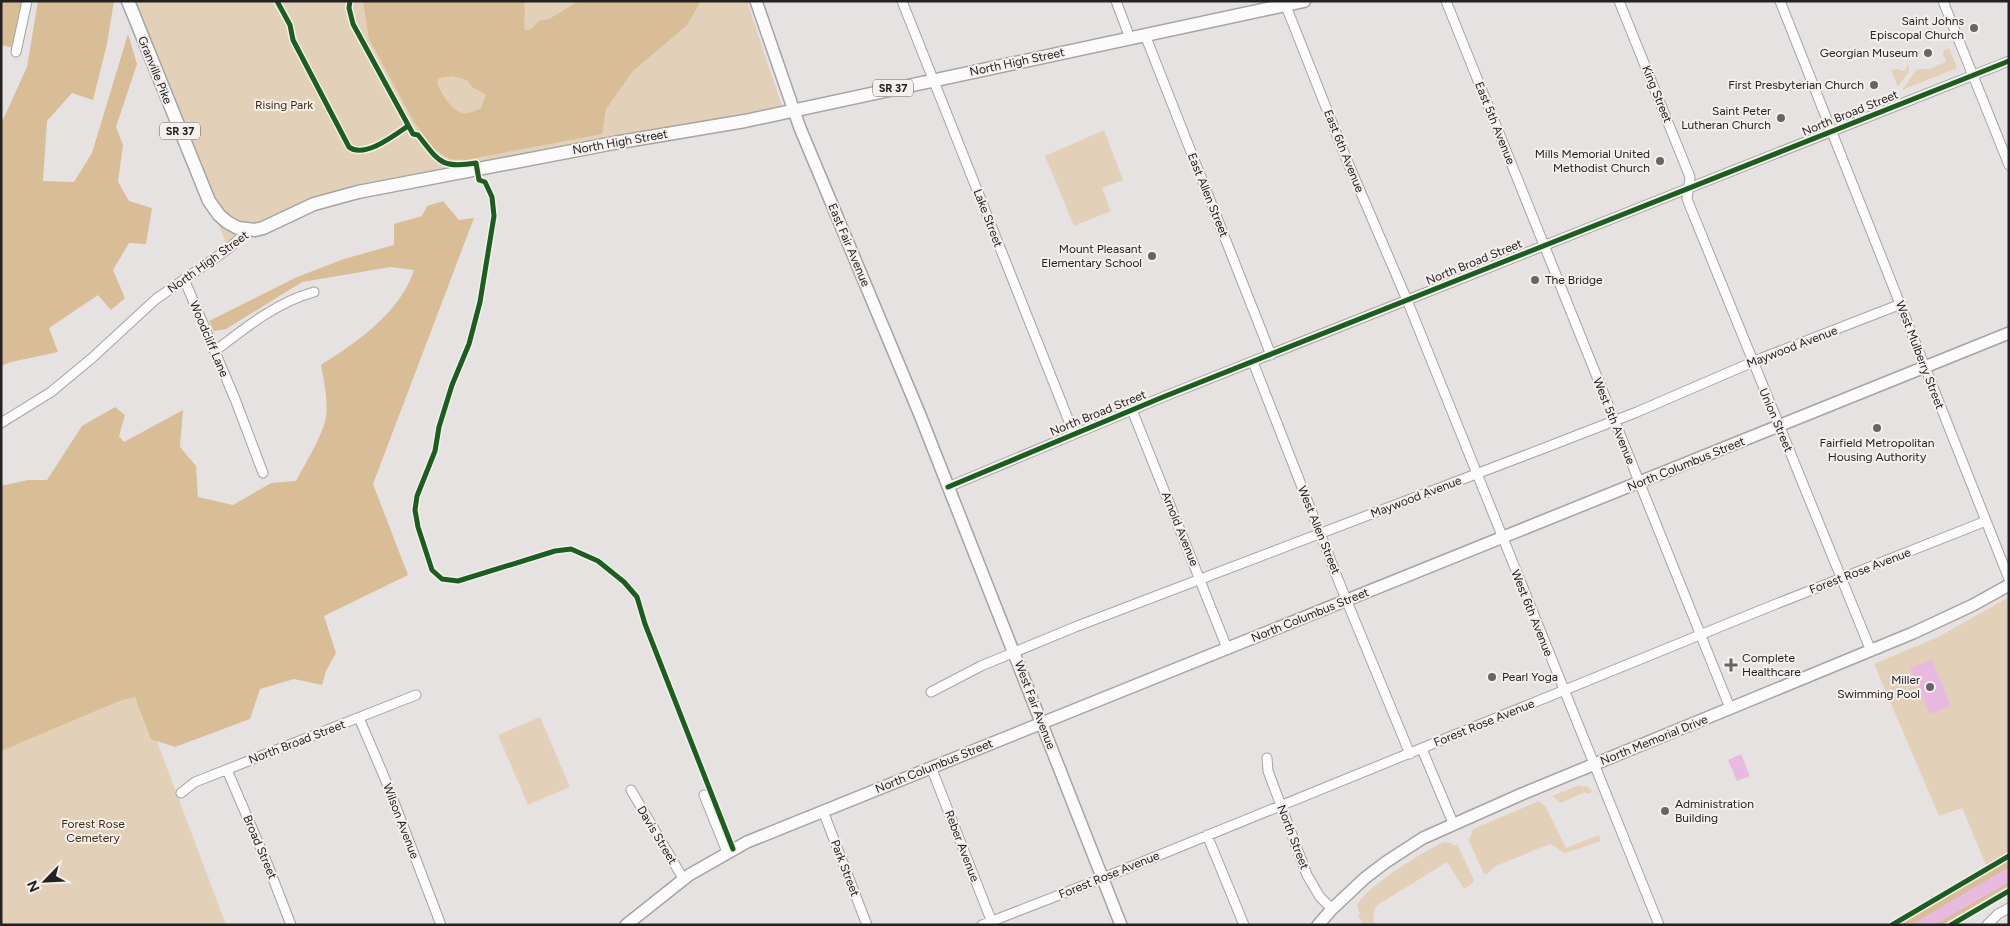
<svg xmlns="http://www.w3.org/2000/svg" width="2010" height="926" viewBox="0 0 2010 926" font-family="Figtree,sans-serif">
  <rect width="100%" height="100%" fill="#e7e2e2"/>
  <path fill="#e3d0b8" d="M130 1H747L784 112 358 192 272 223 229 251Z
    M1949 48 1957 68 1902 90 1917 69H1929L1946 62 1943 54 1944 50Z
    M1908 63 1909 72 1898 86 1891 70 1897 69 1905 71Z
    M1104 130 1123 180 1102 188 1111 211 1074 226 1045 156Z
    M2009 597V853L1986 865 1962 808 1939 816 1874 664 1938 637Z
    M134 680 226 925H1V734Z
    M540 717 570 787 528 805 498 735Z
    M1580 785 1581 787 1587 786 1593 792 1587 794 1585 792 1561 803 1552 796Z
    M1539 801 1546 807 1566 848 1599 835 1601 841 1565 853 1550 844 1496 866 1487 874H1484L1468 839 1470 838 1473 829Z
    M1444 842 1451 843 1454 846 1457 844 1474 880 1473 883 1464 889 1447 862 1376 906 1373 915 1375 925H1363L1358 915 1360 914 1357 906C1363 888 1426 850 1444 842Z"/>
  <path fill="#d8bd96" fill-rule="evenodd" d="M1 1H24L14 48 1 45Z
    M38 1H114L107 44 93 100 72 93 47 121 43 181 74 182 92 153 128 34 137 64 116 127 123 145 118 182 129 201 152 208 146 244 129 243 113 270 125 298 111 310 98 295 49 328 58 352 11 362 1 366V124L27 67Z
    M363 1H527L524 4C526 13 523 21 525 30H530L539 21 549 19 579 1H701L687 25 632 72 606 109 602 134 465 160 450 159 432 148 413 120 369 39ZM452 76 467 80 472 87 486 95 481 108C477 110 473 112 469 113 454 116 441 94 437 82L439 78Z
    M443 201 459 220 474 218 373 484 408 575 324 616 336 653 326 671 322 685 294 679 260 689 250 719 175 747 151 739 135 697 119 701 1 751V486L28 480H47L82 426 115 407 125 415 119 436 124 442 183 410 180 447 196 466 198 497 233 505 271 483 296 481C305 464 323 435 326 417 328 399 324 382 321 365 357 342 400 313 414 270L391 267 302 282 226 329 214 331 209 321 297 277 344 259 394 245V224L422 216 427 206Z
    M2009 859V886L1942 925H1895Z"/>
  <path fill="#e9bae0" d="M1932 659 1951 706 1929 714 1910 668Z
    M1741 754 1750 776 1737 781 1728 760Z
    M2009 867V882L1934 925H1911Z"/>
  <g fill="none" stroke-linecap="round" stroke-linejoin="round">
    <defs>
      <path id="minor" d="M902 1 1074 434
        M1116 1 1130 38
        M1284 1 1346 158 1407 300 1659 925
        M1446 1 1730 708
        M1619 1 1690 177 1687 199 1871 651
        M1780 1 2009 579
        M1943 1 2009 165
        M1145 35 1271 355
        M16 52 27 1
        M184 279 235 399 263 473
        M215 351C245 328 277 302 314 292
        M1253 362 1343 592 1410 754
        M1132 410 1227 648
        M1 423 51 392 92 358 156 299 228 249 249 230
        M948 487 1163 397 2009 61
        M931 692 981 666 1075 627 1547 447 1637 412 1762 358 1901 304
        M359 718 386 781 441 925
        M1422 749 1453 823
        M1267 758 1268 771 1307 875 1320 897 1332 909
        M931 767 993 925
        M227 770 267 863 291 925
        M631 790 684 880
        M181 793 195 782 416 695
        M704 795 727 852
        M823 811 867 925
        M1207 835 1244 925
        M982 925 1108 876 1771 606 1986 521
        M1987 925 1998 914 2009 908"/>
      <path id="major" d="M756 1 800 128 920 415 1121 925
        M626 925 689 875 747 842 2009 333
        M1318 925 1332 909 1365 878 1386 862 1423 838 1522 794 1913 633 1973 605 2009 585"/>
      <path id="highway" d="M128 1 209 201 219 215 227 222 238 228 255 230 263 228 314 204 358 192 614 143 745 121 1304 1"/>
    </defs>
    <use href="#minor" stroke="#a6a3a3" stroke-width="11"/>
    <use href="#major" stroke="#a6a3a3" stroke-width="14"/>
    <use href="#highway" stroke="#a6a3a3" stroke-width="15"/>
    <use href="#minor" stroke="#fbfbfb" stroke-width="9"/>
    <use href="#major" stroke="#fbfbfb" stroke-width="11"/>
    <use href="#highway" stroke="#fbfbfb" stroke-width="12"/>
    <defs>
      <path id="cycleway" d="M277 1 290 25 293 40 349 147C364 159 395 135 408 126
        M350 1 349 8 353 24 413 134 418 135C439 161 440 169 476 163L479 180 485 182 492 197 494 216 480 302 469 344 452 385 439 427 435 451 417 496 415 510 418 527 432 570 442 579 458 581 555 551 571 549 598 561 624 582 637 597 645 624 733 849
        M948 487 1163 397 2009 61
        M1892 925 2009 856
        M1951 925 2009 891"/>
    </defs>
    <use href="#cycleway" stroke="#f5efee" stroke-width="8"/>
    <use href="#cycleway" stroke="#1b5e20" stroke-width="5"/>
  </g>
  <g fill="#686565" stroke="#f5efee" stroke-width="2">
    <circle cx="1974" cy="28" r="5"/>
    <circle cx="1928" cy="53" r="5"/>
    <circle cx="1874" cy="85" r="5"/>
    <circle cx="1781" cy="118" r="5"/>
    <circle cx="1660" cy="161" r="5"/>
    <circle cx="1152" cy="256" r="5"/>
    <circle cx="1535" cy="280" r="5"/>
    <circle cx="1877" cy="428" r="5"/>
    <path d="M1728.5 657.5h5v5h5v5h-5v5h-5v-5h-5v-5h5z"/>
    <circle cx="1492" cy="677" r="5"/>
    <circle cx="1930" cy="687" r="5"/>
    <circle cx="1665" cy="811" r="5"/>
  </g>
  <g text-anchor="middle" stroke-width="4" stroke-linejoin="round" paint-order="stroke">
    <g fill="#f5efee" stroke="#625f5e" stroke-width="1">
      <rect x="873" y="79.5" width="40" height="17" rx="4"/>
      <rect x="160" y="122.5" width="40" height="17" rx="4"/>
    </g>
    <g font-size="11" font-weight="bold" fill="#232121">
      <text x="893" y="92">SR 37</text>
      <text x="180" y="135">SR 37</text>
    </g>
    <g font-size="12" fill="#232121" stroke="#f5efee" text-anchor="end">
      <text x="1964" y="25">Saint Johns<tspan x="1964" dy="14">Episcopal Church</tspan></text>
      <text x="1918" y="57">Georgian Museum</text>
      <text x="1864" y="89">First Presbyterian Church</text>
      <text x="1771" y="115">Saint Peter<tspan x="1771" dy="14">Lutheran Church</tspan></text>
      <text x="1650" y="158">Mills Memorial United<tspan x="1650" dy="14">Methodist Church</tspan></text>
      <text x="1142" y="253">Mount Pleasant<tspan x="1142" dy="14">Elementary School</tspan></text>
      <text x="1545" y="284" text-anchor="start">The Bridge</text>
      <text x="1877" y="447" text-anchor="middle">Fairfield Metropolitan<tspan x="1877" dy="14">Housing Authority</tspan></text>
      <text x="1742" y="662" text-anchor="start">Complete<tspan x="1742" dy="14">Healthcare</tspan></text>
      <text x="1502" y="681" text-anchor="start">Pearl Yoga</text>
      <text x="1920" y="684">Miller<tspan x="1920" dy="14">Swimming Pool</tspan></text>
      <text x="1675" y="808" text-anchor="start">Administration<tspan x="1675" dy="14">Building</tspan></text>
    </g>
    <g font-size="12" fill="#232121" stroke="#f5efee">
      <text transform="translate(1017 62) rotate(-12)" y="4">North High Street</text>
      <text transform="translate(155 70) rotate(68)" y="4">Granville Pike</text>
      <text transform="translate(1657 94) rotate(68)" y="4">King Street</text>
      <text transform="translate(1850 113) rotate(-22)" y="4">North Broad Street</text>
      <text transform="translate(1495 123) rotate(68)" y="4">East 5th Avenue</text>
      <text transform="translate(620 142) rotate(-10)" y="4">North High Street</text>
      <text transform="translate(1344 151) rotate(68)" y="4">East 6th Avenue</text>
      <text transform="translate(1208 195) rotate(68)" y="4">East Allen Street</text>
      <text transform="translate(988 218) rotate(69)" y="4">Lake Street</text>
      <text transform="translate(849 245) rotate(67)" y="4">East Fair Avenue</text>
      <text transform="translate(208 262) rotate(-36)" y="4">North High Street</text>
      <text transform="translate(1474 262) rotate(-22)" y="4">North Broad Street</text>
      <text transform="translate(209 339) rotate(67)" y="4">Woodcliff Lane</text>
      <text transform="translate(1792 347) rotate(-21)" y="4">Maywood Avenue</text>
      <text transform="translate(1920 355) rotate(69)" y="4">West Mulberry Street</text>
      <text transform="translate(1098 413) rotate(-22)" y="4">North Broad Street</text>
      <text transform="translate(1776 420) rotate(67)" y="4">Union Street</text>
      <text transform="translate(1614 421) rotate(68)" y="4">West 5th Avenue</text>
      <text transform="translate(1686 464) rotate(-22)" y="4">North Columbus Street</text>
      <text transform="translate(1416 497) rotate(-21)" y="4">Maywood Avenue</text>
      <text transform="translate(1180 529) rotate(68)" y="4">Arnold Avenue</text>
      <text transform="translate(1319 530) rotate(68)" y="4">West Allen Street</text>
      <text transform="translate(1860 571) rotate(-21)" y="4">Forest Rose Avenue</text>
      <text transform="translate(1532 613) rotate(68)" y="4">West 6th Avenue</text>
      <text transform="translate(1310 615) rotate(-22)" y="4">North Columbus Street</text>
      <text transform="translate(1035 705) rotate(69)" y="4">West Fair Avenue</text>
      <text transform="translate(1484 723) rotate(-22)" y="4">Forest Rose Avenue</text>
      <text transform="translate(1654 740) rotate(-22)" y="4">North Memorial Drive</text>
      <text transform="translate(297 742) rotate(-21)" y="4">North Broad Street</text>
      <text transform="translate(934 766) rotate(-22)" y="4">North Columbus Street</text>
      <text transform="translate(401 821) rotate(69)" y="4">Wilson Avenue</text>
      <text transform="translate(657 835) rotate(59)" y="4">Davis Street</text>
      <text transform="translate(1293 837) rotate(69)" y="4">North Street</text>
      <text transform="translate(962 846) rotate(69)" y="4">Reber Avenue</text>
      <text transform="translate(260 847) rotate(67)" y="4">Broad Street</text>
      <text transform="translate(845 868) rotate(69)" y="4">Park Street</text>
      <text transform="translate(1109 875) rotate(-22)" y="4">Forest Rose Avenue</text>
    </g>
    <g font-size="12" fill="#3f2d0d" stroke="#f5efee">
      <text x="284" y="109">Rising Park</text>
      <text x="93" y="828">Forest Rose<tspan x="93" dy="14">Cemetery</tspan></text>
    </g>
  </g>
  <rect width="2010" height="926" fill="none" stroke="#232121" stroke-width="5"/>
  <g transform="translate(45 881) rotate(246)" stroke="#f5efee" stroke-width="4" paint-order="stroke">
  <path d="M0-4L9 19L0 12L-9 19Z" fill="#232121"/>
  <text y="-8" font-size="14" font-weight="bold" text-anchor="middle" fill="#232121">N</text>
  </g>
</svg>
